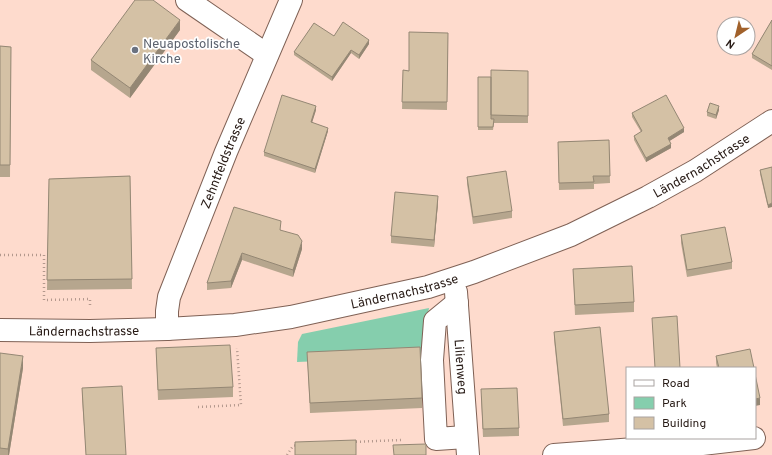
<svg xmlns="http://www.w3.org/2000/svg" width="772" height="455" viewBox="0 0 772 455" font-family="Overpass,sans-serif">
  <rect width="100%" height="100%" fill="#fedbcd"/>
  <path fill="#85cead" d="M429 308 420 357 297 362 298 342 302 334Z"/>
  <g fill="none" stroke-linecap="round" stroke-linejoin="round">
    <defs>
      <g id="minor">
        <path d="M187 0 267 55"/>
        <path id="s1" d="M456 292 468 455"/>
        <path d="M457 303 435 321 432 360 436 439 466 437"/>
        <path id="s2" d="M167 329V311L169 297 226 152 291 0"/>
        <path id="s3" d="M0 330 90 331 167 329 235 325 291 317 428 287 474 272 571 235 648 197 695 171 772 121"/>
        <path d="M554 455 702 444 754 438"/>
      </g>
    </defs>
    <use href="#minor" stroke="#7f6155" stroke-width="24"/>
    <path stroke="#b3988d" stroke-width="2.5" stroke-dasharray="1 3" stroke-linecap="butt" d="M0 255H44V300L90 299V308
      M198 407 241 405 237 348
      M352 442 401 440
      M287 455 293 446 298 445"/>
    <use href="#minor" stroke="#fff" stroke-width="22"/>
  </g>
  <path fill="#b6a68e" d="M772 20V70L752 58V54Z
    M180 30 130 98 91 70V60Z
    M448 33 447 110 402 109 403 70 409 71Z
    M334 36 369 44 359 59 351 53 332 81 294 55V52Z
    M0 46 11 47 10 177H0Z
    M528 71V123H494L493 130H478V77H491Z
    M316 110 312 122 328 131 315 173 264 156V152Z
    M719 110 716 119 707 116V112Z
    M632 113 684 132 669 141 671 148 646 162 634 140V136L641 132 632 117Z
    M609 140 610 183 594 184V189L559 190 558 142Z
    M772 167 768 208 760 174V170Z
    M130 176 132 289 47 290 49 179Z
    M467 177 512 211V218L473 224 467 184Z
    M438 203 434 247 391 243V236Z
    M234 207 281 230 302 249 293 277 242 260 231 288 207 290V283Z
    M681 235 732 262V269L687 277 681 243Z
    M573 269 634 302V312L575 315Z
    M554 332 609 414V422L563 426 554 339Z
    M156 348 233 387V397L158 400Z
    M307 352 422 398V408L310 413Z
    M0 353 23 368 9 455H0Z
    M716 356 754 368H717L716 363Z
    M82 388 126 455H86L82 398Z
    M481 396 519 428V436L483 437Z"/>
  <path fill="#948774" d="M180 20V30L130 98V88Z
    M369 40V44L359 59V55Z
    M351 50V53L332 81V77Z
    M316 106V110L311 126V122Z
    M719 106V110L716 119V115Z
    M328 128V131L315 173V169Z
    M684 128V132L668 142V138Z
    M671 144V148L646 162V158Z
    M438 196V203L434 247V240Z
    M772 203V207L768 208V205Z
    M302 241V249L293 277V270Z
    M242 253V260L231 288V281Z
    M23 356V368L9 455H8V449Z
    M760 398V405L755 406V399Z"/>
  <path fill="#d4c1a5" stroke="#948774" d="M135 0H153L180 20 130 88 91 60Z
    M772 20V66L752 54Z
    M343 22 369 40 359 55 351 50 332 77 294 52 314 23 334 36Z
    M409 32 448 33 447 102H402L403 70 409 71Z
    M0 46 11 47 10 165H0Z
    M491 70 528 71V116L491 115Z
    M478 77H491V119H494L493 127H478Z
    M282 95 316 106 311 122 328 128 315 169 264 152Z
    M666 95 684 128 668 138 671 144 646 158 634 136 642 131 632 113Z
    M710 103 719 106 716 115 707 112Z
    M609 140 610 176H593L594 182 559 183 558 142Z
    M772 167V203L768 205 760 170Z
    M506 171 512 211 473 217 467 177Z
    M130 176 132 279 47 280 49 179Z
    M395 192 438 196 434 240 391 236Z
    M234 207 281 221 280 230 298 235 302 241 293 270 242 253 231 281 207 283Z
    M725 227 732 262 687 270 681 235Z
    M632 266 634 302 575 305 573 269Z
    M677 316 680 368H655L652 318Z
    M600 327 609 414 563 419 554 332Z
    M230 345 233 387 158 390 156 348Z
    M420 347 422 398 310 403 307 352Z
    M750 349 754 368H719L716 356Z
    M0 353 23 356 8 449 0 448Z
    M755 374 760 398 755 399Z
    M122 386 126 455H86L82 388Z
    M517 388 519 428 483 429 481 389Z
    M356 440V455H295V442Z
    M426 444V455H394L393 445Z"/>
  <circle fill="#6b7280" stroke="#fff" stroke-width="1.5" cx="135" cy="50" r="4"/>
  <g text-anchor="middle" stroke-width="3.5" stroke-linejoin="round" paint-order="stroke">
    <g font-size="13" fill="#5b616d" stroke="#fff" text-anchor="start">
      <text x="143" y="48">Neuapostolische<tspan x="143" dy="15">Kirche</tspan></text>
    </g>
    <g font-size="13" fill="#271a15" stroke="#fff">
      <text dy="5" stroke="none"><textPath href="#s2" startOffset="177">Zehntfeldstrasse</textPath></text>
      <text dy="5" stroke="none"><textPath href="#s3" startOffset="732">Ländernachstrasse</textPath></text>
      <text dy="5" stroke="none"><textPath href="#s3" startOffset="408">Ländernachstrasse</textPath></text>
      <text dy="5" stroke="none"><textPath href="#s3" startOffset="84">Ländernachstrasse</textPath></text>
      <text dy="5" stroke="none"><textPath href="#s1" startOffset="75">Lilienweg</textPath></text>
    </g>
  </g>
  <rect x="626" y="367" width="130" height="72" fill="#ffffff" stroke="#a9a3a1"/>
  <rect x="634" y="380" width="20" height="6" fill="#ffffff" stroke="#a9a3a1"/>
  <text x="662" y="387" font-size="12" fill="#271a15">Road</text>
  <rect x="634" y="397" width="20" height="12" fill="#85cead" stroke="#a9a3a1"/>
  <text x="662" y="407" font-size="12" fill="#271a15">Park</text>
  <rect x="634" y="417" width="20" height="12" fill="#d4c1a5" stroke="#a9a3a1"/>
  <text x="662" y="427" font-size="12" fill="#271a15">Building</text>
  <g transform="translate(736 36) rotate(215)"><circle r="19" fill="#ffffff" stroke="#a9a3a1"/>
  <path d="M0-3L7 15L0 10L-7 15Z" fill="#a1612b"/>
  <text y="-6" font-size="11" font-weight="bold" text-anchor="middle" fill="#271a15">N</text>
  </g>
</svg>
